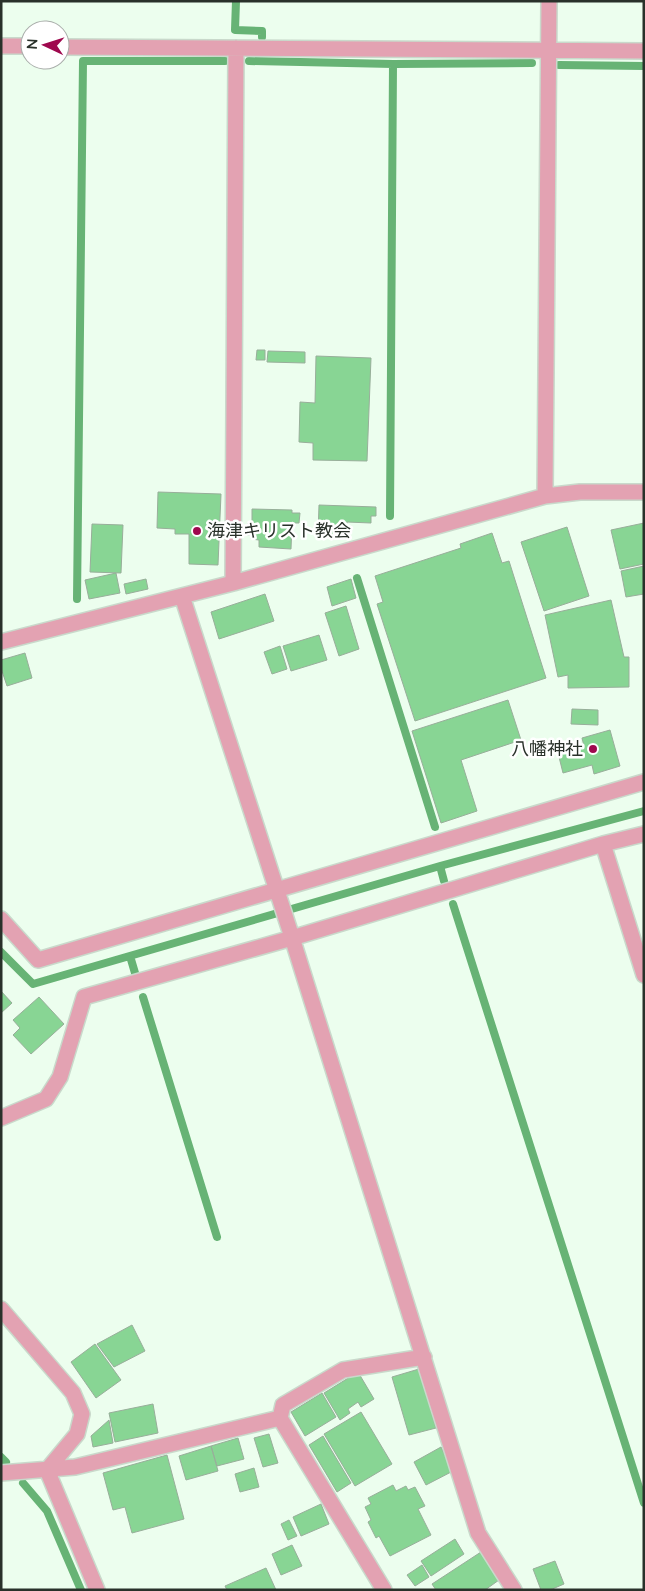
<svg xmlns="http://www.w3.org/2000/svg" width="645" height="1591" viewBox="0 0 645 1591" font-family="Lato,'Noto Sans JP',sans-serif">
  <rect width="100%" height="100%" fill="#ecfeee"/>
  <g fill="none" stroke-linecap="round" stroke-linejoin="round">
    <path stroke="#67b375" stroke-width="8" d="M236 1 235 30 262 31V37
      M249 61 393 64 532 63
      M559 65 644 66
      M390 516 393 64
      M357 578 435 827
      M77 599 83 61H225
      M440 866 444 881
      M453 904 644 1503
      M1 952 33 984 440 866 644 811
      M130 956 135 973
      M143 997 217 1237
      M1 1457 6 1462
      M23 1483 47 1511 81 1590"/>
  </g>
  <path fill="#88d594" stroke="#98ae9a" d="M257 350H265V360H256Z
    M268 351 305 352V363L267 362Z
    M316 356 371 358 367 461 313 460V443L299 442 300 402 315 403Z
    M158 492 221 494 218 565 189 564V534H175V529L157 528Z
    M319 505 376 507V516H371V523L347 522 346 533H336V537L318 536Z
    M252 509 292 510V513H300L299 523H292L291 549 259 547V540L251 539 252 535H247L248 523H252Z
    M644 523V564L620 569 611 530Z
    M92 524 123 525 121 573 90 572Z
    M567 527 589 596 544 611 521 542Z
    M492 533 502 563 509 561 546 678 415 721 377 604 383 602 375 576 461 548 460 544Z
    M644 566V594L626 597 621 571Z
    M116 573 120 593 89 599 85 580Z
    M146 579 148 589 126 594 124 584Z
    M351 579 356 598 332 606 327 587Z
    M265 594 274 621 219 639 211 612Z
    M611 600 624 657H629V687L568 688V675L558 677 545 615Z
    M346 606 359 649 339 656 325 613Z
    M319 635 327 660 291 671 283 646Z
    M280 646 287 669 272 674 264 652Z
    M25 653 32 678 7 686 1 668V660Z
    M508 700 521 740 461 760 477 811 441 823 412 731Z
    M572 709 598 710V725L571 724Z
    M610 730 620 766 594 774 592 765 563 773 558 753 584 746 582 738Z
    M1 991 12 1003 1 1013Z
    M39 997 64 1024 31 1054 13 1035 20 1028 13 1020Z
    M132 1325 145 1351 114 1367 97 1344Z
    M95 1344 121 1380 96 1398 71 1362Z
    M419 1369 436 1428 409 1435 392 1377Z
    M358 1372 374 1399 361 1407 358 1402 348 1409 350 1413 340 1420 324 1393Z
    M322 1393 336 1417 305 1436 291 1412Z
    M153 1404 158 1433 115 1442 109 1413Z
    M361 1412 392 1464 355 1486 324 1434Z
    M109 1420 113 1443 93 1447 91 1436Z
    M269 1434 278 1463 263 1467 254 1438Z
    M323 1436 351 1483 337 1492 309 1445Z
    M238 1438 244 1459 217 1466 211 1446Z
    M211 1446 218 1471 186 1480 179 1456Z
    M441 1447 453 1471 426 1485 414 1462Z
    M167 1455 184 1519 132 1533 125 1507 113 1510 103 1473Z
    M254 1468 259 1487 240 1492 235 1474Z
    M393 1485 396 1491 406 1486 408 1490 415 1487 425 1506 418 1509 431 1535 390 1556 379 1536 376 1538 368 1522 371 1520 365 1507 371 1504 368 1498Z
    M321 1504 329 1524 301 1536 293 1517Z
    M289 1520 297 1536 288 1540 281 1524Z
    M455 1539 464 1554 431 1576 421 1561Z
    M292 1545 302 1566 281 1575 272 1554Z
    M481 1552 499 1580 485 1590H436L432 1584Z
    M555 1561 564 1584 550 1590H541L533 1569Z
    M422 1565 429 1577 415 1586 407 1575Z
    M266 1568 276 1590H227L225 1586Z"/>
  <g fill="none" stroke-linecap="round" stroke-linejoin="round">
    <defs>
      <path id="minor" d="M1 46H30
        M60 47 644 51
        M545 496 549 1
        M233 583 236 48
        M182 596 289 928 478 1533 514 1590
        M1 642 233 583 545 496 580 492H644
        M603 844 644 975
        M1 919 38 960 644 782
        M1 1118 46 1099 60 1077 84 997 292 938 603 844 644 834
        M1 1309 73 1393 82 1414 77 1434 47 1470 97 1590
        M280 1418 384 1590
        M1 1473 75 1467 280 1418 283 1405 343 1370 424 1357"/>
    </defs>
    <use href="#minor" stroke="#c9d9cb" stroke-width="18"/>
    <use href="#minor" stroke="#e3a2b2" stroke-width="15"/>
  </g>
  <g fill="#9f084e" stroke="#fff" stroke-width="2">
    <circle cx="197" cy="531" r="5"/>
    <circle cx="593" cy="749" r="5"/>
  </g>
  <g text-anchor="middle" stroke-width="5" stroke-linejoin="round" paint-order="stroke">
    <g font-size="18" fill="#29312a" stroke="#fff" text-anchor="start">
      <text x="207" y="537">海津キリスト教会</text>
      <text x="583" y="755" text-anchor="end">八幡神社</text>
    </g>
  </g>
  <rect width="645" height="1591" fill="none" stroke="#29312a" stroke-width="5"/>
  <g transform="translate(45 45) rotate(274)"><circle r="24" fill="#ffffff" stroke="#a9adaa"/>
  <path d="M0-4L9 19L0 12L-9 19Z" fill="#9f084e"/>
  <text y="-8" font-size="14" font-weight="bold" text-anchor="middle" fill="#29312a">N</text>
  </g>
</svg>
